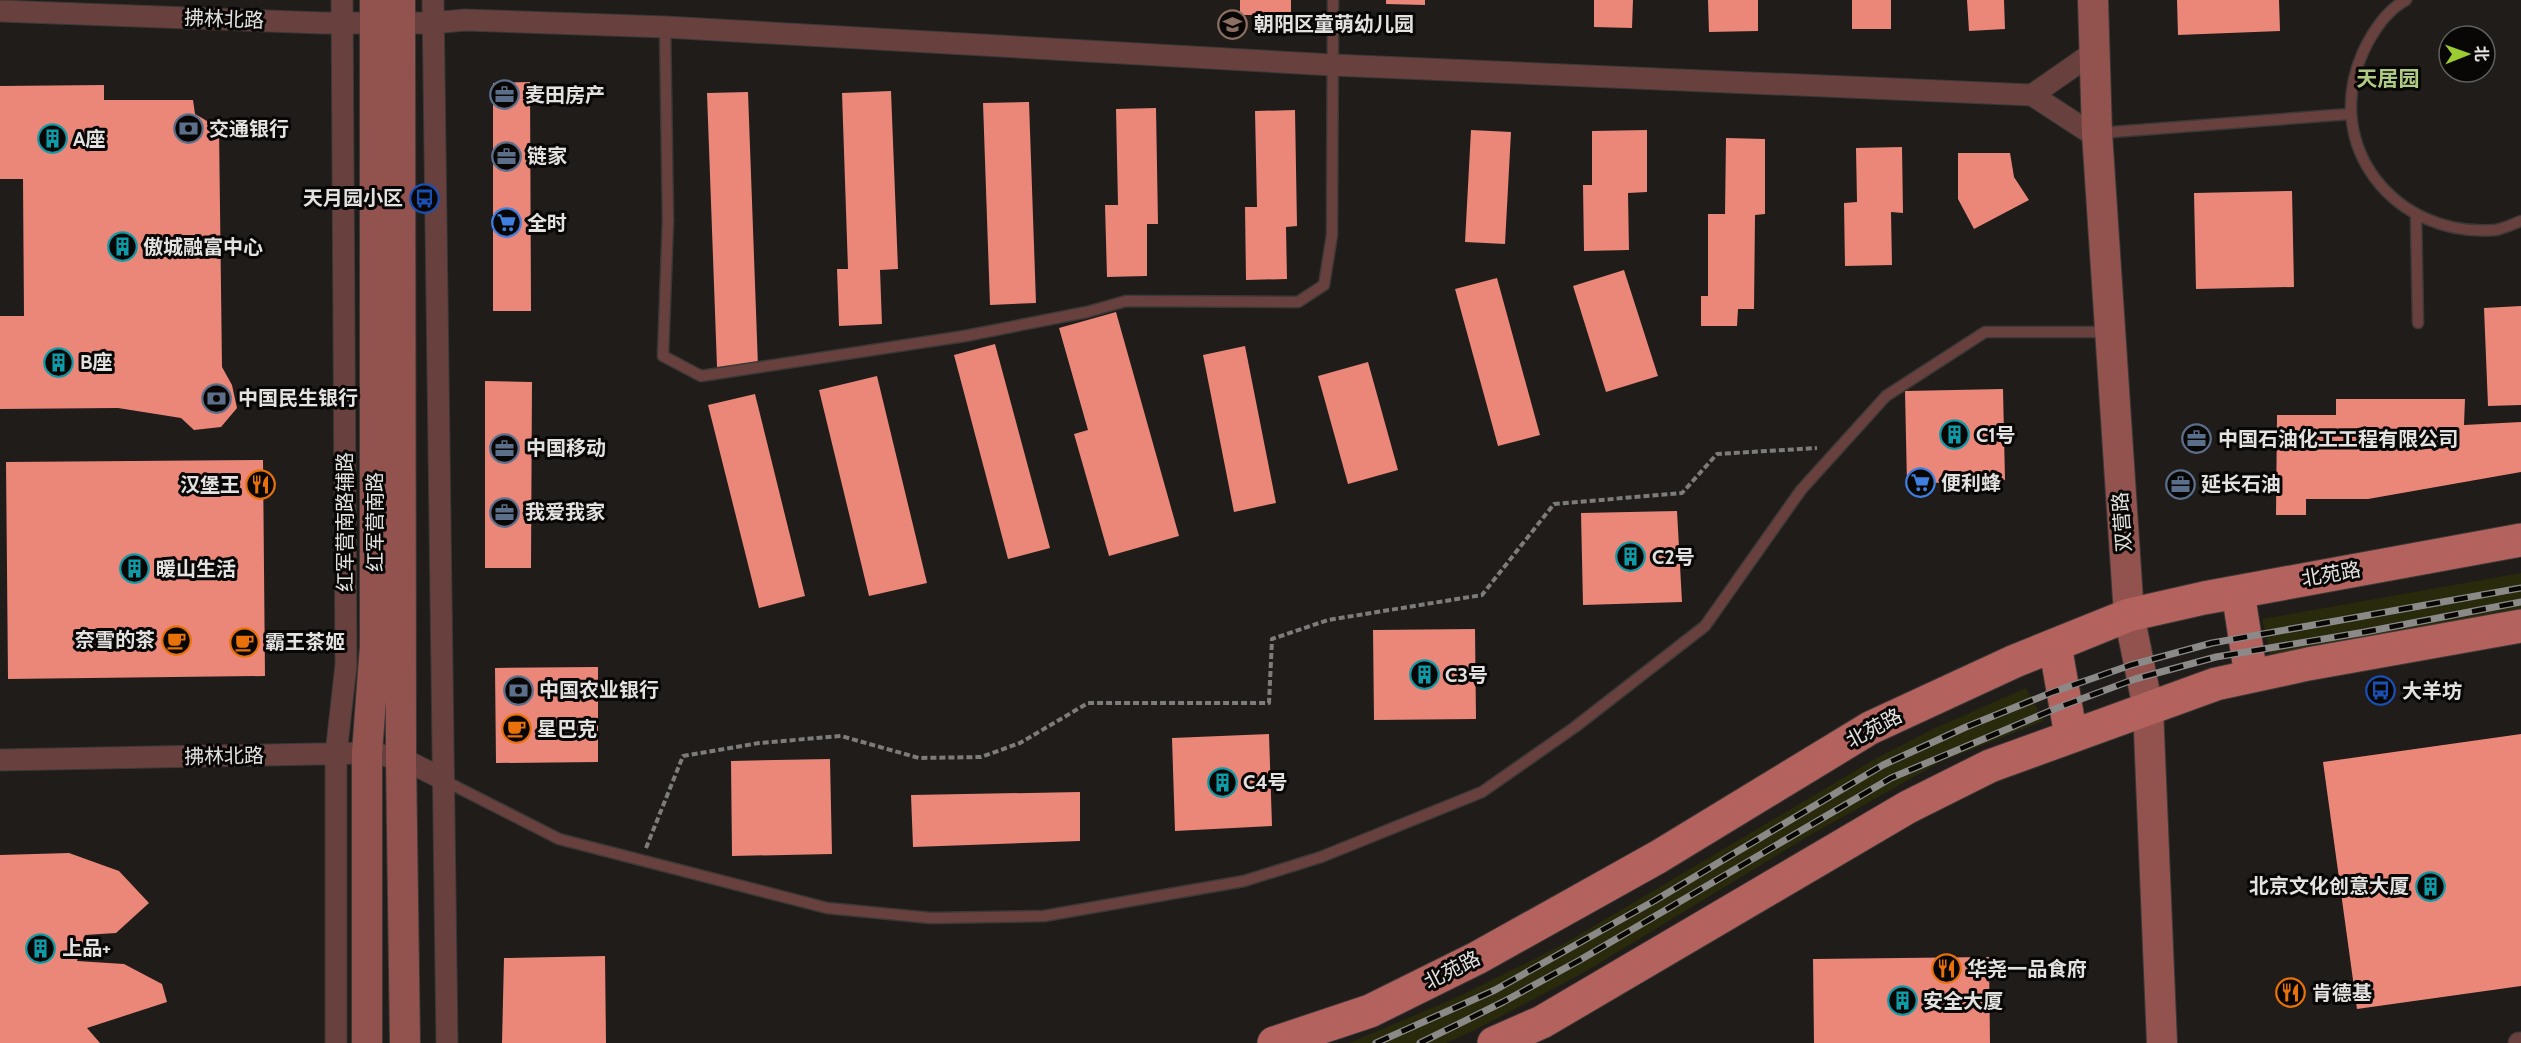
<svg xmlns="http://www.w3.org/2000/svg" width="2521" height="1043" viewBox="0 0 2521 1043" font-family="Cabin,'Noto Sans SC',sans-serif">
  <rect width="100%" height="100%" fill="#1f1c1a"/>
  <path fill="#29290b" d="M2521 573V611L2271 657 2262 619Z
    M2026 688 2044 721 1942 761 1807 837 1583 973 1475 1030 1446 1043H1349L1458 997 1562 945 1875 759 1933 729Z"/>
  <path fill="#ea8778" d="M1240 0H1291V15H1240Z
    M1386 0H1425V5L1386 4Z
    M1594 0H1633L1632 28 1594 27Z
    M1708 0H1758V31L1709 32Z
    M1852 0H1891V29H1852Z
    M1967 0H2004L2005 29 1969 31Z
    M2177 0H2279L2280 31 2178 35Z
    M530 82 531 311H493V83Z
    M104 85V100H193L195 114 219 128 222 367 232 385 237 408 221 427 194 430 181 418 118 408 0 409V316H24L23 179H0V86Z
    M891 91 898 269 880 270 882 324 839 326 837 269H848L842 93Z
    M748 92 758 366 717 367 707 93Z
    M1029 102 1036 303 990 305 983 103Z
    M1156 108 1158 224H1147V276L1107 277 1105 205H1118L1116 109Z
    M1295 110 1297 226 1286 227 1287 279 1246 280 1245 207H1257L1255 111Z
    M1471 130 1511 132 1505 244 1465 242Z
    M1647 130V192L1628 193 1629 250 1584 251 1583 185H1592V131Z
    M1726 138 1765 139V214L1755 215 1754 309H1738L1737 326H1701V296H1708V214H1725Z
    M1902 147 1903 213 1891 212 1892 265 1845 266 1844 203 1857 202 1856 148Z
    M1958 153H2010L2014 177 2029 200 1974 229 1958 199Z
    M2292 191 2294 287 2196 289 2194 193Z
    M1624 270 1658 376 1606 392 1573 286Z
    M1497 278 1540 435 1498 446 1455 289Z
    M2521 306V405L2488 406 2484 308Z
    M1116 312 1179 536 1109 556 1074 434 1088 430 1059 328Z
    M995 344 1050 548 1008 559 954 355Z
    M1245 346 1276 503 1234 512 1203 355Z
    M1368 362 1398 470 1348 484 1318 376Z
    M877 376 927 583 869 596 819 390Z
    M485 381 532 382 531 568H485Z
    M2003 389 2005 480 1907 484 1905 391Z
    M755 394 805 596 759 608 708 405Z
    M2336 399H2465L2464 425 2521 422V472L2368 499H2306V515H2276L2277 415H2336Z
    M263 460 265 676 8 679 6 462Z
    M1677 511 1682 602 1583 605 1581 513Z
    M1475 629 1476 719 1374 720 1373 630Z
    M598 667V762L496 763 495 668Z
    M1269 734 1272 826 1175 831 1172 738Z
    M2521 734V986L2357 1009 2323 762Z
    M830 759 832 854 732 856 731 761Z
    M1080 792V841L913 847 911 795Z
    M69 853 119 871 149 903 116 933 85 935 77 961 124 964 162 984 167 1002 87 1028 100 1043H0V855Z
    M605 956 606 1043H502L504 958Z
    M1989 957 1990 1043H1814L1813 959Z"/>
  <g fill="none" stroke-linecap="round" stroke-linejoin="round">
    <defs>
      <path id="lane" d="M2406 0C2387 10 2372 33 2363 52 2321 146 2395 238 2495 230 2503 229 2513 224 2521 221
        M665 27 668 220 663 356 701 376 965 336 1087 312 1126 301 1298 302 1324 285 1332 235 1333 0
        M2099 133 2350 114
        M2416 216 2418 323
        M443 780 559 839 827 908 931 918 1044 916 1244 881 1321 857 1482 792 1575 727 1705 626 1801 490 1886 396 1985 332H2110"/>
      <path id="street" d="M433 0 447 1043
        M0 11 323 23H432L465 20 665 27 1333 65 2032 95 2098 138
        M2032 95 2094 52
        M0 760 367 753 401 758 443 779
        M336 1043V754L346 665 342 0
        M2519 1043H2521"/>
      <path id="secondary" d="M400 0 401 758 405 1043
        M2093 0 2097 133 2129 615 2148 708 2162 1043
        M367 1043V753L375 646V0"/>
      <path id="primary" d="M2238 592 2251 676
        M2055 645 2071 736
        M1274 1043 1370 1011 1477 958 1658 857 1870 728 2015 661 2129 615 2204 598 2521 540
        M1494 1043 1542 1022 1908 807 1990 766 2216 684 2308 664 2521 626"/>
    </defs>
    <use href="#lane" stroke="#3b3836" stroke-width="13"/>
    <use href="#street" stroke="#3b3836" stroke-width="23"/>
    <use href="#secondary" stroke="#3b3836" stroke-width="32"/>
    <use href="#primary" stroke="#3b3836" stroke-width="35"/>
    <path stroke="#7e7c7a" stroke-width="4" stroke-dasharray="6 3" stroke-linecap="butt" d="M646 848 683 756 759 743 841 736 919 758 981 757 1020 743 1088 703H1269L1272 639 1328 620 1482 595 1554 504 1682 493 1717 454 1817 448"/>
    <use href="#lane" stroke="#68413e" stroke-width="10"/>
    <use href="#street" stroke="#68413e" stroke-width="21"/>
    <use href="#secondary" stroke="#92534f" stroke-width="30"/>
    <use href="#primary" stroke="#b3625d" stroke-width="33"/>
    <defs>
      <path id="rail" d="M1376 1043 1495 990 1654 901 1883 765 1966 727 2053 692 2131 665 2212 643 2521 588
        M1420 1043 1503 1002 1580 960 1891 778 2057 708 2135 679 2216 657 2365 632 2521 602"/>
    </defs>
    <use href="#rail" stroke="#8c8a89" stroke-width="7"/>
    <use href="#rail" stroke="#080706" stroke-width="4.5" stroke-dasharray="14" stroke-linecap="butt"/>
  </g>
  <defs>
    <symbol id="school-ring" viewBox="-11 -11 22 22"><circle r="9.5" fill="#080706" stroke="#8d6e63" stroke-width="1.5"/><path d="M0-5L7-2L0 1L-7-2ZM-4 1L0 2.5L4 1V4Q0 6-4 4Z" fill="#8d6e63"/></symbol>
    <symbol id="office-ring" viewBox="-11 -11 22 22"><circle r="9.5" fill="#080706" stroke="#5c6f8a" stroke-width="1.5"/><path d="M-6-3h4V-5.5h4V-3h4V5H-6ZM-1-4.5V-3h2v-1.5ZM-6 0V1H6V0Z" fill="#5c6f8a"/></symbol>
    <symbol id="bank-ring" viewBox="-11 -11 22 22"><circle r="9.5" fill="#080706" stroke="#5c6f8a" stroke-width="1.5"/><path d="M-6-4H6V4H-6ZM0-2.3a2.3 2.3 0 1 0 0 4.6a2.3 2.3 0 1 0 0-4.6Z" fill="#5c6f8a"/></symbol>
    <symbol id="building-ring" viewBox="-11 -11 22 22"><circle r="9.5" fill="#080706" stroke="#0f9aa8" stroke-width="1.5"/><path d="M-4-6H4V6H1V3H-1V6H-4ZM-2.5-4.3h1.7v1.8h-1.7ZM.8-4.3h1.7v1.8H.8ZM-2.5-1h1.7V.8h-1.7ZM.8-1h1.7V.8H.8Z" fill="#0f9aa8"/></symbol>
    <symbol id="bus-ring" viewBox="-11 -11 22 22"><circle r="9.5" fill="#080706" stroke="#1a4fb4" stroke-width="1.5"/><path d="M-5-6H5V4H4V6H2V4H-2V6H-4V4H-5ZM-3.5-4V0h7V-4ZM-3.5 1.2v1.5H-2V1.2ZM2 1.2v1.5H3.5V1.2Z" fill="#1a4fb4"/></symbol>
    <symbol id="supermarket-ring" viewBox="-11 -11 22 22"><circle r="9.5" fill="#080706" stroke="#3f7fe0" stroke-width="1.5"/><path d="M-6-5.5h2.5l.6 2H6L4.5 2H-2.5L-4.4-4H-6ZM-1.5 3.2a1.3 1.3 0 1 0 .1 0ZM3 3.2a1.3 1.3 0 1 0 .1 0Z" fill="#3f7fe0"/></symbol>
    <symbol id="restaurant-ring" viewBox="-11 -11 22 22"><circle r="9.5" fill="#080706" stroke="#e8710a" stroke-width="1.5"/><path d="M-5-6h1v4h1v-4h1v4h1v-4h1v5L-1.5 .5V6h-2V.5L-5-1ZM5-6V6H3V1.5H1.5Q1.5-4 5-6Z" fill="#e8710a"/></symbol>
    <symbol id="cafe-ring" viewBox="-11 -11 22 22"><circle r="9.5" fill="#080706" stroke="#e8710a" stroke-width="1.5"/><path d="M-5.5-4.5H6V0H3Q3 3.5 0 3.5H-2.5Q-5.5 3.5-5.5 0ZM3-3.2v2h1.7v-2ZM-6 4.5H4V6H-6Z" fill="#e8710a"/></symbol>
  </defs>
  <g fill-rule="evenodd">
    <use href="#school-ring" x="1216" y="8" width="33" height="33"/>
    <use href="#office-ring" x="488" y="78" width="33" height="33"/>
    <use href="#bank-ring" x="172" y="112" width="33" height="33"/>
    <use href="#building-ring" x="36" y="122" width="33" height="33"/>
    <use href="#office-ring" x="490" y="140" width="33" height="33"/>
    <use href="#bus-ring" x="408" y="182" width="33" height="33"/>
    <use href="#supermarket-ring" x="490" y="206" width="33" height="33"/>
    <use href="#building-ring" x="106" y="230" width="33" height="33"/>
    <use href="#building-ring" x="42" y="346" width="33" height="33"/>
    <use href="#bank-ring" x="200" y="382" width="33" height="33"/>
    <use href="#building-ring" x="1938" y="418" width="33" height="33"/>
    <use href="#office-ring" x="2180" y="422" width="33" height="33"/>
    <use href="#office-ring" x="488" y="432" width="33" height="33"/>
    <use href="#supermarket-ring" x="1904" y="466" width="33" height="33"/>
    <use href="#office-ring" x="2164" y="468" width="33" height="33"/>
    <use href="#restaurant-ring" x="244" y="468" width="33" height="33"/>
    <use href="#office-ring" x="488" y="496" width="33" height="33"/>
    <use href="#building-ring" x="1614" y="540" width="33" height="33"/>
    <use href="#building-ring" x="118" y="552" width="33" height="33"/>
    <use href="#cafe-ring" x="160" y="624" width="33" height="33"/>
    <use href="#cafe-ring" x="228" y="626" width="33" height="33"/>
    <use href="#building-ring" x="1408" y="658" width="33" height="33"/>
    <use href="#bank-ring" x="502" y="674" width="33" height="33"/>
    <use href="#bus-ring" x="2364" y="674" width="33" height="33"/>
    <use href="#cafe-ring" x="500" y="712" width="33" height="33"/>
    <use href="#building-ring" x="1206" y="766" width="33" height="33"/>
    <use href="#building-ring" x="2414" y="870" width="33" height="33"/>
    <use href="#building-ring" x="24" y="932" width="33" height="33"/>
    <use href="#restaurant-ring" x="1930" y="952" width="33" height="33"/>
    <use href="#restaurant-ring" x="2274" y="976" width="33" height="33"/>
    <use href="#building-ring" x="1886" y="984" width="33" height="33"/>
  </g>
  <g text-anchor="middle" stroke-width="6" stroke-linejoin="round" paint-order="stroke">
    <g font-size="20" fill="#e4e2e1" stroke="#080706">
      <text transform="translate(224 19) rotate(2)" y="7">拂林北路</text>
      <text transform="translate(345 522) rotate(-90)" y="7">红军营南路辅路</text>
      <text transform="translate(375 522) rotate(-90)" y="7">红军营南路</text>
      <text transform="translate(2122 522) rotate(-94)" y="7">双营路</text>
      <text transform="translate(2331 574) rotate(-10)" y="7">北苑路</text>
      <text transform="translate(1874 728) rotate(-28)" y="7">北苑路</text>
      <text transform="translate(224 756) rotate(-1)" y="7">拂林北路</text>
      <text transform="translate(1452 970) rotate(-27)" y="7">北苑路</text>
    </g>
    <g font-size="20" font-weight="bold" fill="#e4e2e1" stroke="#080706" text-anchor="start">
      <text x="1254" y="31">朝阳区童萌幼儿园</text>
      <text x="525" y="102">麦田房产</text>
      <text x="209" y="136">交通银行</text>
      <text x="73" y="146">A座</text>
      <text x="527" y="163">链家</text>
      <text x="403" y="205" text-anchor="end">天月园小区</text>
      <text x="527" y="230">全时</text>
      <text x="143" y="254">傲城融富中心</text>
      <text x="80" y="369">B座</text>
      <text x="238" y="405">中国民生银行</text>
      <text x="1976" y="442">C1号</text>
      <text x="2218" y="446">中国石油化工工程有限公司</text>
      <text x="526" y="455">中国移动</text>
      <text x="1941" y="490">便利蜂</text>
      <text x="2201" y="491">延长石油</text>
      <text x="240" y="492" text-anchor="end">汉堡王</text>
      <text x="525" y="519">我爱我家</text>
      <text x="1652" y="564">C2号</text>
      <text x="156" y="576">暖山生活</text>
      <text x="155" y="647" text-anchor="end">奈雪的茶</text>
      <text x="265" y="649">霸王茶姬</text>
      <text x="1445" y="682">C3号</text>
      <text x="539" y="697">中国农业银行</text>
      <text x="2402" y="698">大羊坊</text>
      <text x="537" y="736">星巴克</text>
      <text x="1243" y="789">C4号</text>
      <text x="2409" y="893" text-anchor="end">北京文化创意大厦</text>
      <text x="62" y="955">上品+</text>
      <text x="1967" y="976">华尧一品食府</text>
      <text x="2312" y="1000">肯德基</text>
      <text x="1923" y="1008">安全大厦</text>
    </g>
    <g font-size="21" font-weight="bold" fill="#afcb83" stroke="#080706">
      <text x="2388" y="86">天居园</text>
    </g>
  </g>
  <g transform="translate(2467 54) rotate(89)"><circle r="28" fill="#080706" stroke="#605f5e" stroke-width="1.5"/>
  <path d="M0-4.5L10 22L0 15L-10 22Z" fill="#9ccb32"/>
  <text y="-9" font-size="16" font-weight="bold" text-anchor="middle" fill="#e4e2e1">北</text>
  </g>
</svg>
